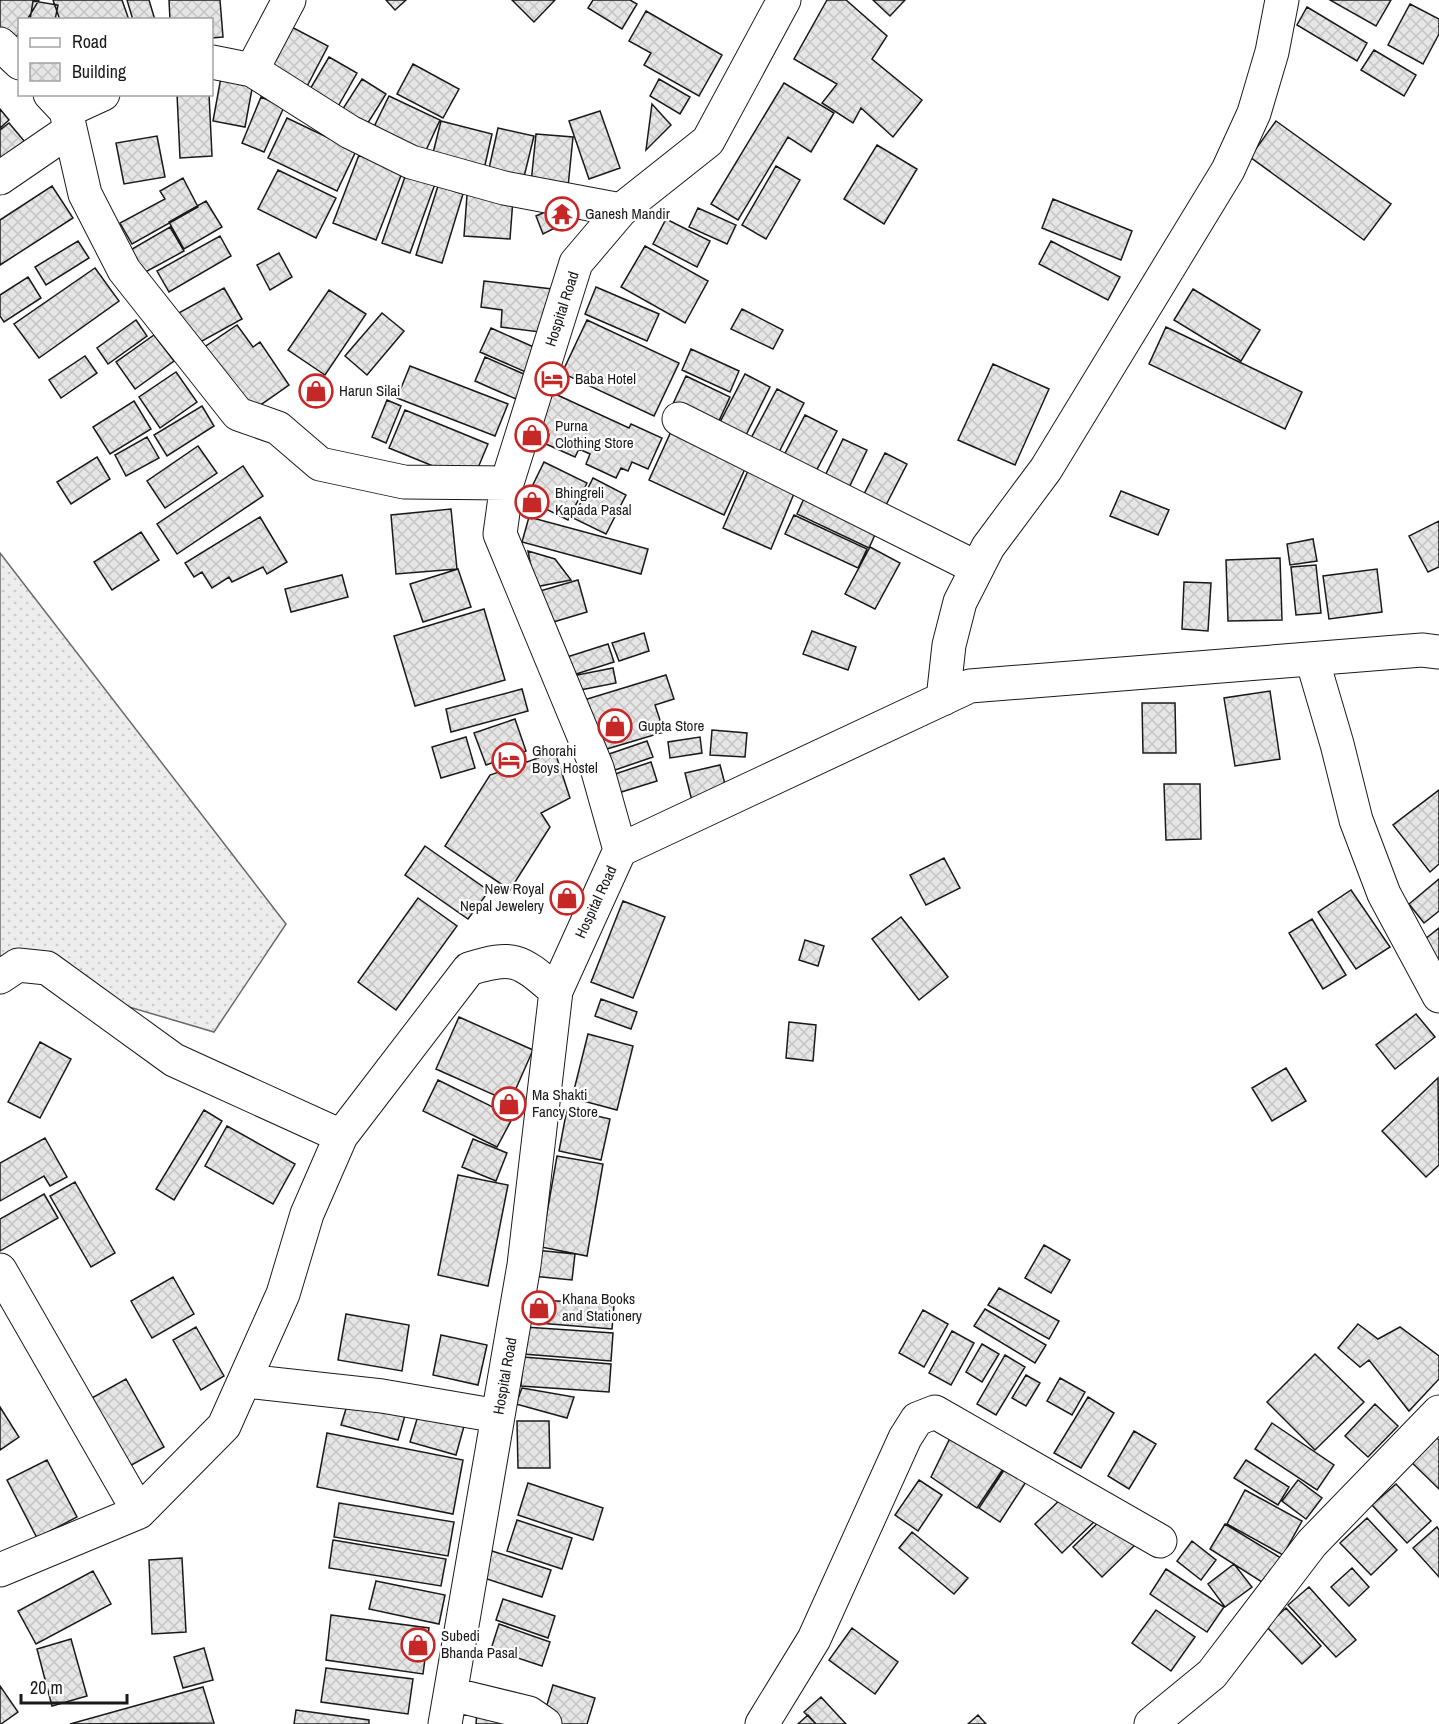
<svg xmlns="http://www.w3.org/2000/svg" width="1439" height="1724" viewBox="0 0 1439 1724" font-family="'Archivo Narrow',sans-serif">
  <defs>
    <pattern id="grass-dots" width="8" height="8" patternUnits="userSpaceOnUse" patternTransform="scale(1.5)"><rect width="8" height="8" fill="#ededed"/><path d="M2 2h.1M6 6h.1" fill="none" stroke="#cbcbcb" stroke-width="1.8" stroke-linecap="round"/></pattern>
    <pattern id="building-cross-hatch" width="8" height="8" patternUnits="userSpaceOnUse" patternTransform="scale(1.5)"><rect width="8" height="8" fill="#e6e6e6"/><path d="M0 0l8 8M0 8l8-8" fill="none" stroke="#c5c5c5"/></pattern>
  </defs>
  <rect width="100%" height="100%" fill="#fff"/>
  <path fill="url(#grass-dots)" stroke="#6a6a6a" stroke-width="1.5" d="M0 553 286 924 214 1032 0 969Z"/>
  <path fill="url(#building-cross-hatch)" stroke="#1a1a1a" stroke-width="1.5" d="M0 0H39L27 20H20V31L15 39 0 30Z
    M53 0H122L129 20H60Z
    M127 0H149L155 20H133Z
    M169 0H220L223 37 212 38V20H170Z
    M386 0H406L395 10Z
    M512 0H555L534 22Z
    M593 0H630L637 4 622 29 588 8Z
    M827 0H846L887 36 872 59 922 100 893 137 861 108 853 123 822 103 837 84 794 59Z
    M873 0H905L890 16Z
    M1330 0H1391L1376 26Z
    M33 1 58 5 55 20H30Z
    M1410 4 1439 19V34L1423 64 1388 45Z
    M1307 7 1367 43 1357 61 1297 25Z
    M646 11 722 55 699 96 644 65 651 53 629 41Z
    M284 23 328 46 303 94 260 71Z
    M1374 50 1416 75 1404 96 1361 70Z
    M329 57 357 73 332 117 303 101Z
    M413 64 459 89 443 118 397 94Z
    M222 72 254 78 245 127 213 121Z
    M362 79 386 94 361 134 337 118Z
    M659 79 690 97 680 114 650 96Z
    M784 83 834 113 811 152 788 137 738 220 711 204Z
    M177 94H209L212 156 180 158Z
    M389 96 440 120 422 159 370 135Z
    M261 97 284 107 264 152 242 143Z
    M652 104 671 125 646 150Z
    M0 109 9 120 0 128Z
    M600 111 620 168 589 179 569 121Z
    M287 118 356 151 337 191 268 158Z
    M441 121 492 134 483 174 431 161Z
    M1276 121 1391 204 1364 240 1250 157Z
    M9 123 30 148 0 173V130Z
    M498 128 534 136 523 181 488 173Z
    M536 134 573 137 568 187 531 183Z
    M157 136 165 177 124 184 116 143Z
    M877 145 917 169 884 224 844 199Z
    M359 155 402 173 376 240 333 223Z
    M776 166 800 180 766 239 742 225Z
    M278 170 336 198 316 238 258 209Z
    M406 174 435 184 410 253 382 243Z
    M183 178 198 207 132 244 120 223 165 199 160 191Z
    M52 186 73 218 0 265V220Z
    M438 186 463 194 442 263 416 255Z
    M467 195 513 199 510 239 464 236Z
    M1053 199 1132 231 1121 260 1042 228Z
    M206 201 222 227 184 249 169 222Z
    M554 208 561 225 543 234 536 216Z
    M698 208 736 225 727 244 689 227Z
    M666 219 710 241 697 267 653 244Z
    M170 227 184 251 140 275 127 252Z
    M220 236 231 256 169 292 157 271Z
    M78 241 89 258 46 285 35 267Z
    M1051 241 1120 277 1108 300 1039 264Z
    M645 246 708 281 685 323 621 287Z
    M279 253 292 277 270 290 257 265Z
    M95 268 119 301 39 358 14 324Z
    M28 277 41 298 4 322 0 316V295Z
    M484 281 552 289 548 333 501 327 502 310 481 307Z
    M596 287 659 314 647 341 585 314Z
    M224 288 242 319 193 346 175 315Z
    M1193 289 1260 330 1241 361 1174 320Z
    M329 290 366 314 325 375 288 350Z
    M742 309 783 330 773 349 731 329Z
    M382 313 404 331 367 375 345 356Z
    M136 320 147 336 108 364 97 348Z
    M587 320 679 363 654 416 562 373Z
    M237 325 253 347 260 342 289 385 249 413 203 348Z
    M1166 327 1302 392 1285 429 1149 364Z
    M491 328 538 349 528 373 480 352Z
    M154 335 174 361 135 389 116 362Z
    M691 349 739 371 730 392 682 370Z
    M85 356 97 373 61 398 49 380Z
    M485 357 526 375 516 399 475 381Z
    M993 364 1049 389 1015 465 958 440Z
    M410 366 508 404 495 436 397 398Z
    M176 372 197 402 160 428 139 397Z
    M745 374 770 387 744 439 718 426Z
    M686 376 730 397 716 427 672 406Z
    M777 389 804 403 778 454 750 440Z
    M553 393 629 428 631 424 662 438 648 469 632 462 628 471 621 468 616 478 586 464 590 454 579 449 575 457 546 444 549 435 536 429Z
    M387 400 401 406 386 443 372 437Z
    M134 401 151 429 110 454 93 427Z
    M202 406 214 426 167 456 154 435Z
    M405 410 488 444 472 482 389 448Z
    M805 415 837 431 812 479 780 463Z
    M674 425 749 460 724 515 649 480Z
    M147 437 159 458 126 476 115 455Z
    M843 439 867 450 845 496 821 484Z
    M198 446 217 473 165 508 147 481Z
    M885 453 907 464 885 507 863 496Z
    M97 457 110 479 71 504 57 482Z
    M544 462 587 483 568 520 526 499Z
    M751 464 798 484 771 549 723 528Z
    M243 466 263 496 177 554 157 524Z
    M593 478 626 495 606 534 573 518Z
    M1121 491 1169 510 1158 535 1110 516Z
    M806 494 878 528 869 548 797 514Z
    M451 509 457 569 396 574 391 515Z
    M794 515 867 549 858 568 785 534Z
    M260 517 287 562 267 574 263 567 232 582 229 577 212 588 202 572 194 577 185 563Z
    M529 517 648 549 641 574 522 542Z
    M1439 521V567L1428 572 1409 536Z
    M141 532 159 560 112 590 94 562Z
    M1313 539 1317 561 1290 565 1287 544Z
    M870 547 900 563 875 609 845 594Z
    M528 551 555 559 571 580 535 587Z
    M1280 558 1282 620 1228 621 1226 560Z
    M1316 565 1321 613 1296 615 1291 567Z
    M458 569 471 607 423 622 410 584Z
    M1377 569 1382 612 1329 619 1323 576Z
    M342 575 348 597 291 612 285 589Z
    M578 580 587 612 550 623 540 591Z
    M1184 582 1211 583 1208 631 1182 629Z
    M484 609 505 680 415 706 394 636Z
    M812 631 856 647 848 670 803 654Z
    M644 633 649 651 619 661 612 643Z
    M608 644 614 662 573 675 567 657Z
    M613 668 616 683 575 691 572 676Z
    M666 675 674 699 655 705 664 732 600 751 584 700Z
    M522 689 528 711 451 732 446 709Z
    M1270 691 1280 759 1235 766 1224 698Z
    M1142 703H1175L1176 753H1143Z
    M515 719 526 751 486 765 474 733Z
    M712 730 747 733 745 757 710 755Z
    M466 737 475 768 441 778 432 747Z
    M700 737 702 753 670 758 668 742Z
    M647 741 653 757 615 770 609 754Z
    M555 752 570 798 541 813 550 827 510 890 445 846 490 775Z
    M651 762 657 781 615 794 609 776Z
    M720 765 727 792 692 801 685 773Z
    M1164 784H1200L1201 839 1166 840Z
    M1439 790V864L1430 872 1393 825Z
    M425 846 489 891 468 919 405 875Z
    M944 858 960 888 926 905 910 875Z
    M1439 879V911L1424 923 1409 904Z
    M1351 890 1390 947 1356 969 1318 912Z
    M418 898 457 926 396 1010 358 982Z
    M623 901 665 917 633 998 591 982Z
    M901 917 948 977 919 1000 872 939Z
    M1312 919 1346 975 1323 989 1289 933Z
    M1439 928V967L1420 943Z
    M805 940 824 946 818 966 799 960Z
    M601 999 637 1012 631 1029 595 1016Z
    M1416 1014 1435 1037 1395 1069 1376 1045Z
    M459 1017 533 1050 510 1102 436 1069Z
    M789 1022 816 1025 813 1061 786 1058Z
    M588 1034 633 1046 617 1110 572 1098Z
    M40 1042 71 1059 40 1118 8 1102Z
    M1286 1068 1306 1101 1272 1121 1252 1088Z
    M1438 1078 1439 1165 1426 1177 1382 1131Z
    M438 1080 513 1117 497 1147 423 1111Z
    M567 1109 610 1119 601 1160 559 1151Z
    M204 1110 222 1121 174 1200 156 1189Z
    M227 1126 295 1164 273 1204 205 1166Z
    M45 1138 67 1177 50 1186 44 1176 0 1201V1163Z
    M473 1139 507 1153 496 1181 462 1167Z
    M557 1156 603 1164 587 1256 541 1247Z
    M458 1175 508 1185 488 1286 438 1275Z
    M75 1182 115 1253 91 1267 50 1196Z
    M44 1194 58 1218 0 1251V1219Z
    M1044 1245 1070 1260 1051 1293 1025 1278Z
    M535 1250 575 1254 572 1280 532 1276Z
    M173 1277 194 1314 152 1338 131 1301Z
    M999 1288 1059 1321 1049 1339 988 1305Z
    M528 1299 614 1305 612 1329 526 1322Z
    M985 1309 1046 1345 1035 1363 974 1326Z
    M923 1310 948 1324 924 1367 899 1353Z
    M346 1314 409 1325 402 1371 338 1360Z
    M1358 1324 1378 1339 1400 1327 1439 1356V1379L1409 1411 1369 1360 1360 1367 1338 1348Z
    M196 1327 224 1376 201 1390 173 1340Z
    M525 1327 613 1333 611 1361 523 1354Z
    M952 1331 974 1343 951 1385 929 1373Z
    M441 1335 487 1345 478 1385 433 1375Z
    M982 1344 999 1354 982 1382 966 1372Z
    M1315 1354 1364 1402 1315 1450 1267 1402Z
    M1005 1355 1025 1367 996 1415 977 1404Z
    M523 1357 611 1364 609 1392 521 1386Z
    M1026 1375 1040 1383 1026 1406 1012 1398Z
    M1060 1378 1085 1392 1072 1415 1047 1401Z
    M126 1379 164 1447 128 1467 90 1399Z
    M522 1388 574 1397 567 1418 516 1404Z
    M350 1396 406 1412 398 1440 341 1425Z
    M1088 1397 1114 1413 1081 1468 1054 1453Z
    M1375 1404 1398 1426 1368 1457 1345 1436Z
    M421 1406 466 1419 456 1455 410 1442Z
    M0 1407 19 1437 0 1450Z
    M517 1421H549L550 1468H518Z
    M1272 1423 1334 1465 1317 1490 1255 1449Z
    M1425 1427 1439 1440V1489L1401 1452Z
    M954 1430 1011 1457 977 1508 931 1477Z
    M1134 1431 1156 1444 1129 1489 1108 1476Z
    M327 1433 463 1460 453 1514 317 1487Z
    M1012 1458 1033 1471 1000 1522 979 1508Z
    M47 1460 77 1517 37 1538 7 1480Z
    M1246 1460 1289 1487 1278 1505 1234 1478Z
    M919 1480 942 1495 918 1531 895 1515Z
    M1298 1480 1322 1498 1306 1519 1282 1501Z
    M528 1483 603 1508 593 1540 518 1515Z
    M1396 1484 1431 1521 1407 1543 1372 1505Z
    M1245 1490 1302 1521 1283 1555 1227 1524Z
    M1068 1492 1096 1520 1062 1553 1035 1524Z
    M339 1503 454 1522 448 1556 334 1537Z
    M1107 1514 1136 1544 1102 1577 1073 1547Z
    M1367 1518 1397 1550 1371 1575 1340 1543Z
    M517 1520 572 1538 562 1569 507 1551Z
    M1225 1524 1281 1558 1265 1584 1210 1549Z
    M1437 1527 1439 1530V1577L1413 1548Z
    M912 1532 968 1578 954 1594 899 1548Z
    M333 1540 446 1559 441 1586 329 1568Z
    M1192 1541 1216 1560 1201 1580 1177 1561Z
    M492 1551 551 1570 542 1597 484 1578Z
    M182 1558 186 1632 152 1634 149 1560Z
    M1234 1564 1252 1587 1225 1607 1208 1584Z
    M1352 1568 1369 1587 1349 1606 1331 1587Z
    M1166 1569 1224 1607 1207 1632 1150 1594Z
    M93 1571 111 1604 36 1644 18 1611Z
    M376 1581 445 1595 439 1624 369 1609Z
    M1309 1587 1356 1640 1336 1657 1288 1605Z
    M503 1599 555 1616 548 1638 496 1620Z
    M1286 1608 1321 1646 1302 1664 1266 1626Z
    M1156 1610 1195 1637 1171 1671 1132 1643Z
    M331 1615 429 1628 423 1674 326 1660Z
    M499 1624 550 1642 542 1666 491 1649Z
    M852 1628 898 1662 875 1694 829 1660Z
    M71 1639 87 1696 52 1706 37 1649Z
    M204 1648 213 1680 183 1688 174 1657Z
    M326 1668 413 1679 408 1714 321 1702Z
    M553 1685 595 1698 587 1724H552L542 1721Z
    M0 1686 18 1712 1 1724H0Z
    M203 1687 214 1723 70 1724Z
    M821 1697 846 1724H816L804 1712Z
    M296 1710 369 1720V1724H294Z
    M477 1712 527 1724H476Z
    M808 1715 816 1724H798Z
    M978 1715 986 1724H968Z"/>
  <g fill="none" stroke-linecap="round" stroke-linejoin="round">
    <defs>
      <path id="minor" d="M0 44 20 63
        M212 62 252 70 350 132 411 162 504 188 621 210
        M252 70 289 0
        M50 94 66 111 85 194 124 270 238 414 278 428 320 464 404 482 507 483
        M66 111 103 94
        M0 178 70 130
        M679 419 977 568
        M1312 659 1337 744 1356 820 1384 894 1439 996
        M943 699 949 645 960 602 988 547 1046 469 1228 170 1254 113 1272 52 1282 0
        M620 850 970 686 1422 650 1439 652
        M0 977 18 965 47 968 174 1060 341 1136
        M0 1270 139 1512
        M246 1381 382 1396 498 1416
        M0 1570 139 1512 224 1426 283 1294 307 1214 341 1136 469 969C515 954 521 961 556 991
        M451 1694 529 1713 545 1724
        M445 1724 524 1265 556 991 620 850 597 768 500 534 507 483 576 263 621 210 708 141 784 0
        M762 1724 814 1639 905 1438 917 1419 935 1412 1160 1541
        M1151 1724 1212 1674 1312 1543 1439 1412"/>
    </defs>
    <use href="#minor" stroke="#1a1a1a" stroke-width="35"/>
    <use href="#minor" stroke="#fff" stroke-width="33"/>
  </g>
  <defs>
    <symbol id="temple-ring" viewBox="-11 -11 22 22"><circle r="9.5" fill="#fff" stroke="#c62828" stroke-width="1.5"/><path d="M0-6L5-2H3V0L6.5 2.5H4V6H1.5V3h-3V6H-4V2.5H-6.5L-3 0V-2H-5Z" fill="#c62828"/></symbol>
    <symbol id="hotel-ring" viewBox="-11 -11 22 22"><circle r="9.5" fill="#fff" stroke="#c62828" stroke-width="1.5"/><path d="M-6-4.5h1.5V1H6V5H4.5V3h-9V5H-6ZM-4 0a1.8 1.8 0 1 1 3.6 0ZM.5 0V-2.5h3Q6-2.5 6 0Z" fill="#c62828"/></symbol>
    <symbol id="shop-ring" viewBox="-11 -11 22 22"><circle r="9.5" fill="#fff" stroke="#c62828" stroke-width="1.5"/><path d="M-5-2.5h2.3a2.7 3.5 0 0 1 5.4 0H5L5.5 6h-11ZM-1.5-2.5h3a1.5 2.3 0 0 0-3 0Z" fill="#c62828"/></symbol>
  </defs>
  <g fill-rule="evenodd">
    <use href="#temple-ring" x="543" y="195" width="38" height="38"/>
    <use href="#hotel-ring" x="533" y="360" width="38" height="38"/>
    <use href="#shop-ring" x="297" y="372" width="38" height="38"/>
    <use href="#shop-ring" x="513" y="416" width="38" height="38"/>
    <use href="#shop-ring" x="513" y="483" width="38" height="38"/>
    <use href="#shop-ring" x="596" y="707" width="38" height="38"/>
    <use href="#hotel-ring" x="490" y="741" width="38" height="38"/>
    <use href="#shop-ring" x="548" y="879" width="38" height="38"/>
    <use href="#shop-ring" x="490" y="1085" width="38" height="38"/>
    <use href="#shop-ring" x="520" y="1289" width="38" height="38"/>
    <use href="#shop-ring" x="399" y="1626" width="38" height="38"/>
  </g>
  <g text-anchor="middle" stroke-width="4.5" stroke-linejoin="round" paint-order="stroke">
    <g font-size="15" fill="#1a1a1a" stroke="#fff" text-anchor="start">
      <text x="585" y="219">Ganesh Mandir</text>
      <text x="575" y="384">Baba Hotel</text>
      <text x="339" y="396">Harun Silai</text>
      <text x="555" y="431">Purna<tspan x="555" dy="17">Clothing Store</tspan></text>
      <text x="555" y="498">Bhingreli<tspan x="555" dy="17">Kapada Pasal</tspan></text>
      <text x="638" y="731">Gupta Store</text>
      <text x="532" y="756">Ghorahi<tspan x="532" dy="17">Boys Hostel</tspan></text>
      <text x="544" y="894" text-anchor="end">New Royal<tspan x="544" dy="17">Nepal Jewelery</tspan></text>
      <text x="532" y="1100">Ma Shakti<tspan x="532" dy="17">Fancy Store</tspan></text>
      <text x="562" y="1304">Khana Books<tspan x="562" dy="17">and Stationery</tspan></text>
      <text x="441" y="1641">Subedi<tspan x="441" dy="17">Bhanda Pasal</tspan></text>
    </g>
    <g font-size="15" fill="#1a1a1a" stroke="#fff">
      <text transform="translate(562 309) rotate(-72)" y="5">Hospital Road</text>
      <text transform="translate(596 902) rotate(-65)" y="5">Hospital Road</text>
      <text transform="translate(505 1376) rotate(-80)" y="5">Hospital Road</text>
    </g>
  </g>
  <rect x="18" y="18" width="195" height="78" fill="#ffffff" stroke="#a3a3a3" stroke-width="1.5"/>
  <rect x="30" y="38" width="30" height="9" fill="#ffffff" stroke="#a3a3a3" stroke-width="1.5"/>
  <text x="72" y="48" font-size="18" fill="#1a1a1a">Road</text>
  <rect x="30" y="63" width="30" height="18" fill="url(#building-cross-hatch)" stroke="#a3a3a3" stroke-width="1.5"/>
  <text x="72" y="78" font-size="18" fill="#1a1a1a">Building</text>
  <path d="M21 1694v9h106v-9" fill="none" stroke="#1a1a1a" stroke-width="3"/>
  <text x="30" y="1694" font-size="18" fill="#1a1a1a" stroke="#ffffff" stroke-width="4.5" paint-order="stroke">20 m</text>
</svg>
